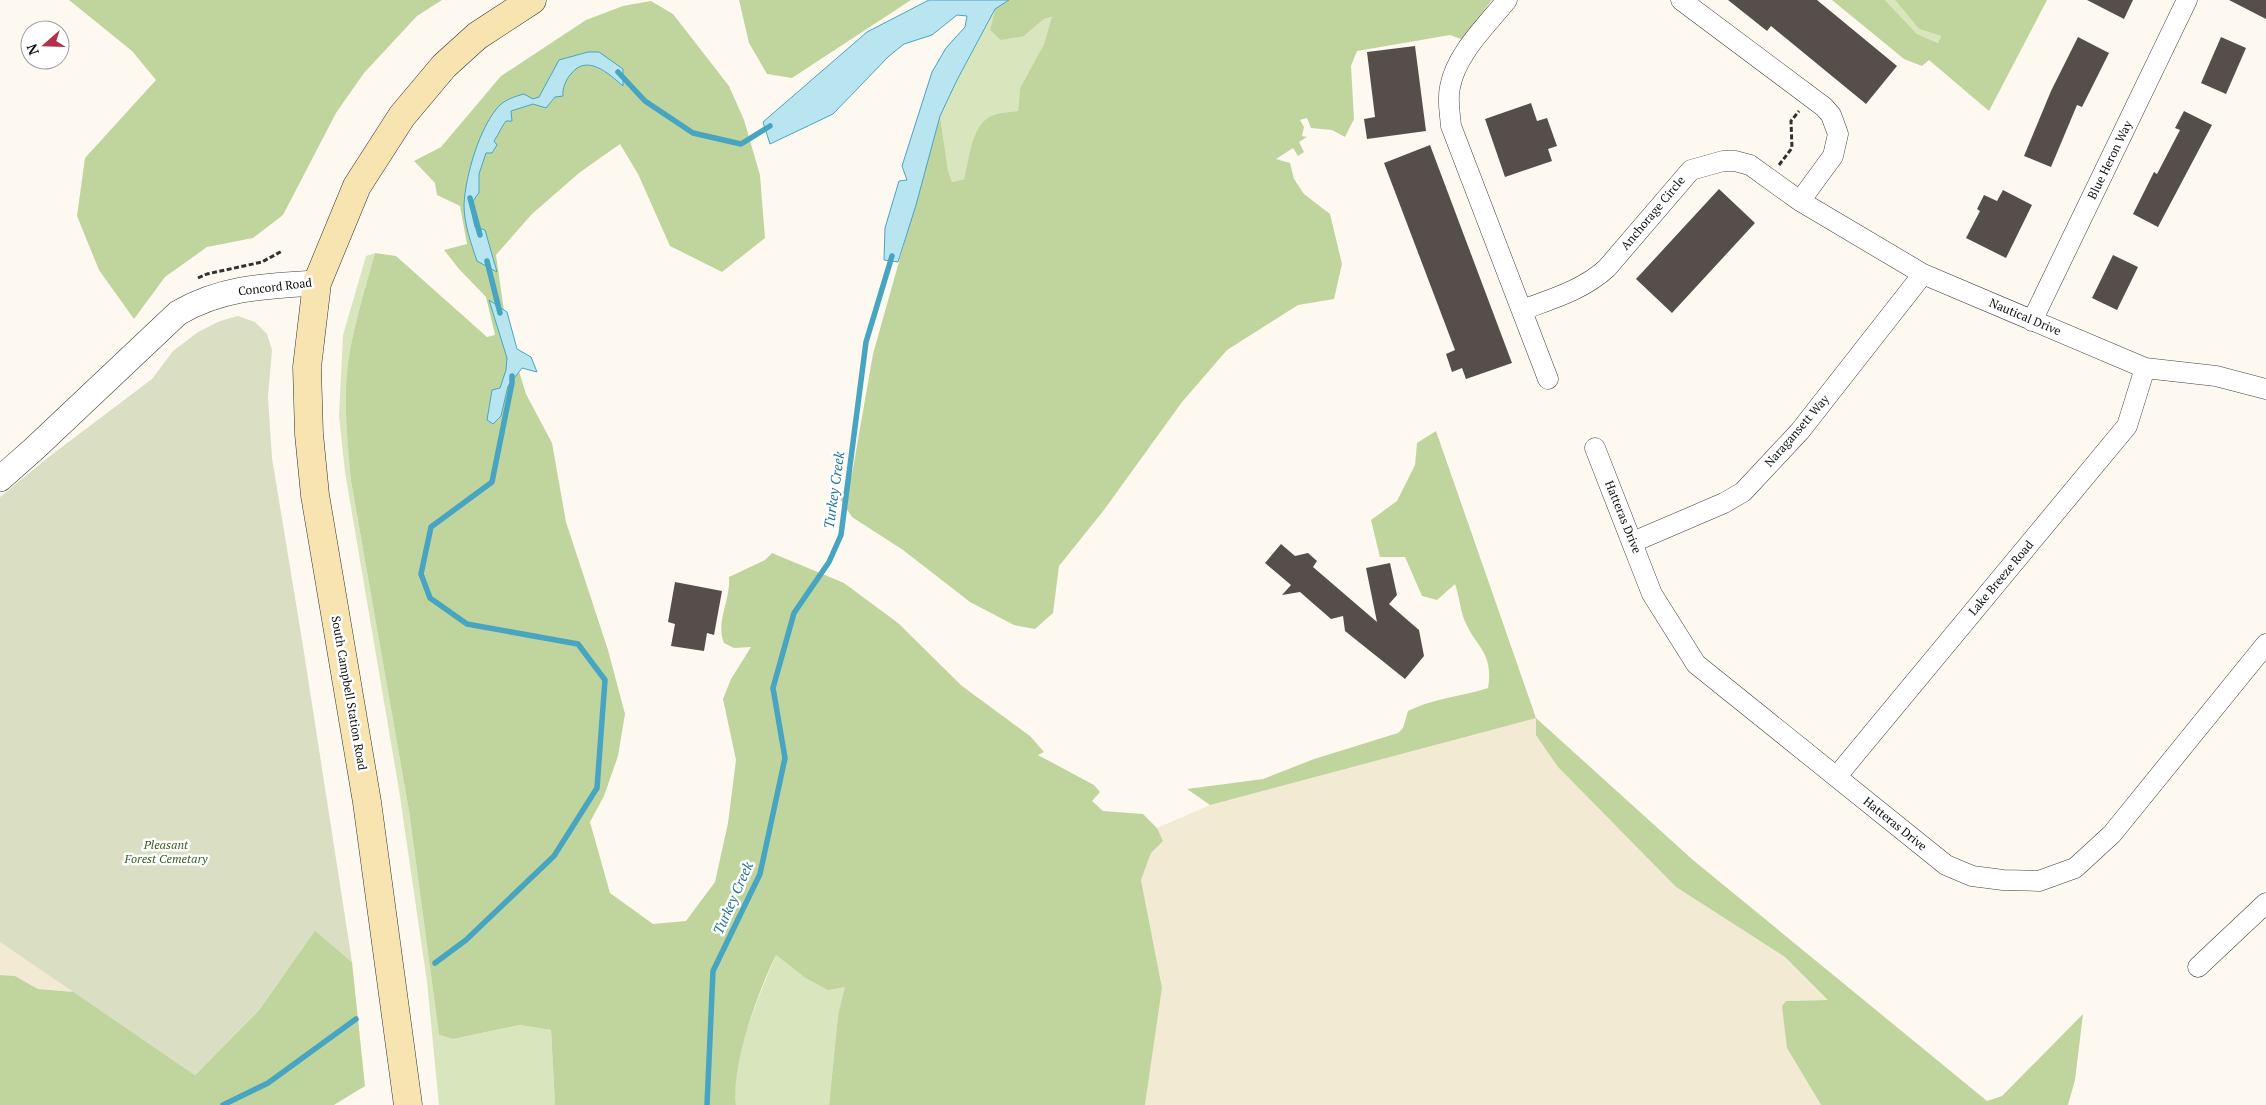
<svg xmlns="http://www.w3.org/2000/svg" width="2266" height="1105" viewBox="0 0 2266 1105" font-family="'PT Serif',serif">
  <rect width="100%" height="100%" fill="#fef9f0"/>
  <path fill="#f2ead2" d="M1536 717 1558 767 1676 887 1785 957 1829 1000 1786 1001 1787 1048 1821 1105H1145L1162 988 1141 880 1151 853 1163 841 1157 828 1210 805Z
    M0 942 74 992 38 989 15 976 0 975Z"/>
  <path fill="#d9e5bc" d="M1885 0H1895L1919 29 1941 36 1938 43 1917 34Z
    M995 9 990 30 1024 36 1044 19 1053 17 1044 44 1020 88 1018 111C1010 112 999 112 991 116 971 125 969 160 964 179L952 182 948 170 940 116 957 80Z
    M375 253C366 285 356 318 350 350 342 393 347 438 351 481L409 811 439 1035 453 1039 520 1025 551 1030 555 1105H439L427 982 399 790 345 472 339 416 343 335 366 256Z
    M776 955 804 977 846 987 838 1015 829 1105H736C730 1060 759 996 776 955Z"/>
  <path fill="#c0d59d" d="M69 0H442L417 16 364 73 336 113 283 215 253 238 207 247 165 277 134 319 99 270 77 216 85 158 156 80 132 51Z
    M739 0H911L792 78 767 74 749 43Z
    M1009 0H1492L1461 39 1450 35 1357 51 1351 66 1354 119 1345 137 1332 130 1311 128 1307 118 1300 120 1304 127 1302 136 1307 137 1299 142 1304 152 1298 156 1293 148 1276 159 1290 163 1294 179 1304 194 1330 214 1342 264 1334 299 1298 305 1227 350 1182 402 1104 510 1059 566 1053 613 1035 629 1014 625 970 602 903 550 852 517 840 499 852 474 873 354 940 116 948 170 952 182 964 179C969 160 971 125 991 116 999 112 1010 112 1018 111L1020 88 1044 44 1052 17 1044 19 1024 36 1001 40 990 30 995 9Z
    M1832 0H1885L1917 34 1938 43 1941 36 1919 29 1895 0H2047L1989 111 1929 60 1922 66 1904 59Z
    M651 1 673 14 729 86 744 120 760 175 765 238 722 272 670 246 638 174 620 144 579 173 532 214 496 255 507 332 526 394 552 443 566 522 608 650 625 714 618 756 604 796 590 822 610 893 653 924 686 921 715 882 728 823 736 760 723 699 731 679 751 647 734 648 724 643C715 623 731 599 729 577L765 560 772 553 844 583 898 623 962 686 1030 736 1044 752 1038 755 1094 785 1100 792 1092 801 1103 811 1143 814 1157 828 1163 841 1151 853 1141 880 1162 988 1145 1105H829L838 1015 845 987 828 990 804 977 776 955C758 992 731 1064 736 1105H555L551 1030 520 1025 453 1039 439 1035 409 811 351 481C347 438 342 393 350 350 356 318 366 285 375 253L396 256 487 337 495 335 486 297 459 269 444 250 467 244 460 206 437 195 435 183 414 161 441 147 501 76 586 20 623 6Z
    M1436 431 1536 718 1693 860 1987 1101 2002 1096 2083 1014 2075 1080 2068 1105H1821L1787 1048 1782 1006 1786 1001 1828 1000 1785 957 1676 887 1558 767 1536 735V718L1210 805 1187 789 1263 779 1314 759 1398 733 1403 728 1408 711C1433 698 1461 697 1488 688 1494 651 1475 647 1464 619 1460 608 1459 595 1455 584L1437 600 1422 596 1405 557H1380L1371 520 1397 501 1415 465 1417 443Z
    M315 930 352 962 365 1086 334 1105H0V975L15 976 38 989 74 992 195 1075 259 1010Z"/>
  <path fill="#dadec3" d="M238 316 255 322 267 334 272 350 268 397 272 458 303 646 352 962 315 931 259 1010 195 1075 0 942V497L50 456 152 379 173 351 198 332 220 321Z"/>
  <path fill="#b9e5f1" stroke="#47a5c1" d="M929 0H1009L995 9 957 80 940 116 916 205 898 262 884 260 885 228 899 181 907 180 902 166 932 72 946 48 965 27 967 16 957 15 932 35 904 44 889 56 833 114 770 144 763 122 867 32Z
    M588 52H599L623 69V86C609 74 587 53 571 74 566 79 562 89 563 96L555 97 546 108 533 104 511 111 512 121H506C501 127 499 134 494 141L497 145 492 153H486L479 174V193C469 203 472 214 475 227L485 230 497 272 477 261C471 243 464 224 464 205 465 177 480 125 500 105 507 99 516 96 524 94L533 99 539 97 559 60Z
    M489 300 507 312 517 349 531 357 537 372 522 368 508 386 501 416 493 424 487 420 492 390 500 388 506 370 507 358Z"/>
  <g fill="none" stroke-linecap="round" stroke-linejoin="round">
    <path stroke="#47a5c1" stroke-width="5.5" d="M618 72 645 101 693 133 741 144 770 126
      M470 198 480 235
      M487 261 500 313
      M435 963 466 940 554 856 597 788 605 680 578 644 467 624 430 598 421 574 431 527 492 482 512 383V376
      M223 1105 268 1083 356 1019
      M707 1105 713 971 760 874 785 758 773 688 794 613 829 562 841 535 866 342 892 256"/>
  </g>
  <path fill="#564e4b" d="M1728 0H1817L1897 66 1866 104 1771 26 1767 31Z
    M2087 0H2133L2124 19Z
    M2229 0H2266V19Z
    M2078 37 2109 53 2082 107 2077 105 2051 167 2024 156 2051 91Z
    M2221 37 2246 48 2226 94 2201 83Z
    M1415 46 1426 131 1367 139 1364 119 1375 117 1367 52Z
    M1531 103 1537 121 1547 118 1557 146 1548 149 1552 161 1505 177 1485 119Z
    M2184 111 2212 125 2158 227 2133 214 2154 172 2157 174 2180 130 2175 128Z
    M1430 145 1512 363 1466 379 1462 368 1452 372 1446 354 1455 350 1384 163Z
    M1719 189 1755 223 1672 313 1636 279Z
    M2003 190 2032 205 2006 258 1966 238 1980 211 1977 209 1984 195 1997 201Z
    M2113 255 2138 267 2117 310 2092 298Z
    M1281 544 1295 556 1308 553 1317 561 1313 567 1377 622 1366 568 1390 563 1397 595 1389 604 1419 630 1424 656 1405 679 1345 631 1343 616 1331 619 1300 592 1282 595 1291 585 1265 563Z
    M675 582 722 591 714 635 707 633 704 651 671 646 675 624 668 622Z"/>
  <g fill="none" stroke-linecap="round" stroke-linejoin="round">
    <defs>
      <path id="minor" d="M1507 0C1486 26 1456 54 1450 87 1447 100 1450 113 1451 126L1548 379
        M1681 0 1824 107 1831 115 1838 134 1833 156 1800 201
        M1522 310C1552 299 1583 290 1607 268L1691 170 1723 161H1735L1750 165 1800 201 1923 274 2145 368 2216 376 2266 389
        M2032 321 2187 0
        M1595 448 1652 594 1696 664 1946 865 1972 876 2003 880 2039 881 2075 868 2112 834 2266 644
        M1633 542 1724 503 1743 492 1800 431 1923 274
        M1837 776 2127 426 2145 368
        M2198 967 2266 903"/>
      <path id="tertiary" d="M0 479 35 448 178 313C223 287 266 286 317 283"/>
      <path id="secondary" d="M408 1105 367 802 315 495 309 434 307 367 317 283 357 186 402 116 444 66 477 36 532 0"/>
    </defs>
    <use href="#minor" stroke="#414141" stroke-width="21"/>
    <use href="#tertiary" stroke="#414141" stroke-width="26"/>
    <use href="#secondary" stroke="#303030" stroke-width="29"/>
    <path stroke="#303030" stroke-width="3" stroke-dasharray="5 2.5" stroke-linecap="butt" d="M1779 165 1792 148 1791 121 1799 111
      M198 278 207 274 262 262 282 251"/>
    <use href="#minor" stroke="#fff" stroke-width="20"/>
    <use href="#tertiary" stroke="#fff" stroke-width="25"/>
    <use href="#secondary" stroke="#f8e4b1" stroke-width="28"/>
  </g>
  <g text-anchor="middle" stroke-width="5" stroke-linejoin="round" paint-order="stroke">
    <g font-size="12" fill="#0e0e0e" stroke="#fff">
      <text transform="translate(2110 160) rotate(-64)" y="4">Blue Heron Way</text>
      <text transform="translate(1653 213) rotate(-50)" y="4">Anchorage Circle</text>
      <text transform="translate(275 287) rotate(-7)" y="4">Concord Road</text>
      <text transform="translate(2025 317) rotate(23)" y="4">Nautical Drive</text>
      <text transform="translate(1797 431) rotate(-49)" y="4">Naragansett Way</text>
      <text transform="translate(1623 517) rotate(68)" y="4">Hatteras Drive</text>
      <text transform="translate(2001 578) rotate(-50)" y="4">Lake Breeze Road</text>
      <text transform="translate(349 693) rotate(80)" y="4">South Campbell Station Road</text>
      <text transform="translate(1895 824) rotate(39)" y="4">Hatteras Drive</text>
    </g>
    <g font-size="12" font-style="italic" fill="#3a6024" stroke="#fff">
      <text x="166" y="849">Pleasant<tspan x="166" dy="14">Forest Cemetary</tspan></text>
    </g>
    <g font-size="14" font-style="italic" fill="#227695" stroke="#fff">
      <text transform="translate(834 490) rotate(-82)" y="5">Turkey Creek</text>
      <text transform="translate(733 898) rotate(-66)" y="5">Turkey Creek</text>
    </g>
  </g>
  <g transform="translate(45 45) rotate(250)"><circle r="24" fill="#ffffff" stroke="#9f9f9f"/>
  <path d="M0-4L9 19L0 12L-9 19Z" fill="#b2324e"/>
  <text y="-8" font-size="14" font-weight="bold" text-anchor="middle" fill="#0e0e0e">N</text>
  </g>
</svg>
